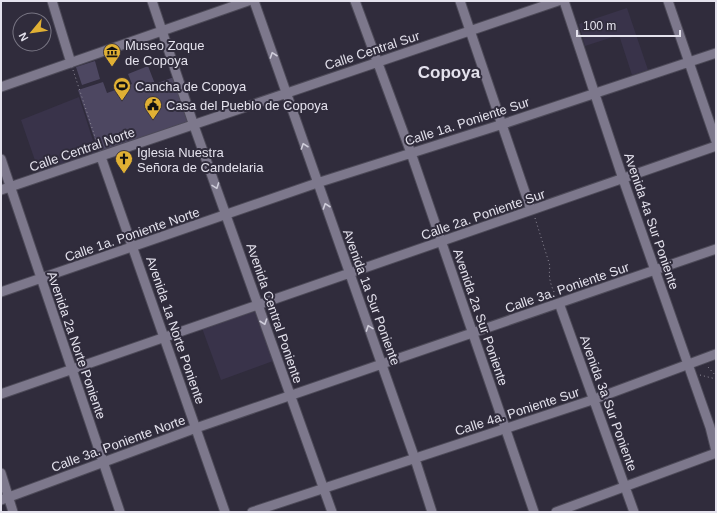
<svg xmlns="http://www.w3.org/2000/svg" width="717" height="513" viewBox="0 0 717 513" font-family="Arial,sans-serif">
  <rect width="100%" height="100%" fill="#302c3c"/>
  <path fill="#39334a" d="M627 8 648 70 632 75 619 35 585 46 579 24Z
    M79 97 97 153 39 172 21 120Z
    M254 309 273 361 221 380 202 328Z"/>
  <path fill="#4d4761" d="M95 61 100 79 82 85 76 67Z
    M148 66 155 84 174 77 191 123 99 152 78 90 103 82 107 93 132 84 128 74Z"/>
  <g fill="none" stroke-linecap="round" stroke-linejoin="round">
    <defs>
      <path id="minor" d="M52 1 71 63
        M152 1 193 123 332 512
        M254 1 415 459 432 512
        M355 1 411 153 534 512
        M460 1 531 210
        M564 1 623 179 710 427 716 451
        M668 1 716 141
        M1 87 248 1
        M101 157 225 512
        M1 159 120 512
        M1 190 558 1
        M1 292 317 183 503 124 716 53
        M559 303 634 512
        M1 394 716 146
        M1 473 13 512
        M1 500 196 428 716 249
        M252 512 592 400 716 354
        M556 512 716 453"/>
    </defs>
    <use href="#minor" stroke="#4d4a58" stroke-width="11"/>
    <path stroke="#908d9a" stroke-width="1" stroke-dasharray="1 3" stroke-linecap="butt" d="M73 70 99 149
      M535 218 550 266C548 278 551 286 556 296
      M708 367 716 376
      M700 375 716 379"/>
    <use href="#minor" stroke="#7d788c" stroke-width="9"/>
  </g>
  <defs><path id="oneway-chevron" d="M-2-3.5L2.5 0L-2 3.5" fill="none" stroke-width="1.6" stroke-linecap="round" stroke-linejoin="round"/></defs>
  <g stroke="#cfcdda">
    <use href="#oneway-chevron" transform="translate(273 55) rotate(-109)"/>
    <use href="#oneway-chevron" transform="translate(304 146) rotate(-109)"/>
    <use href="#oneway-chevron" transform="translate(216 186) rotate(70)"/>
    <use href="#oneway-chevron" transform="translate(326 206) rotate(-109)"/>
    <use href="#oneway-chevron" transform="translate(264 322) rotate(71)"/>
    <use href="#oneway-chevron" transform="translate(369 328) rotate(-110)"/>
  </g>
  <defs>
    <symbol id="museum-pin" viewBox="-11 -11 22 30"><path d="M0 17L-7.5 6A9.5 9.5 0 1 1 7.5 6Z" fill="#e0b034" stroke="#302c3c"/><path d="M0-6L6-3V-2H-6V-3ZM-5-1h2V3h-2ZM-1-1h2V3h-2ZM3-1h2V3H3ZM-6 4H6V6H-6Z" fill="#111"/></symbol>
    <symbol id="stadium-pin" viewBox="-11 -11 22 30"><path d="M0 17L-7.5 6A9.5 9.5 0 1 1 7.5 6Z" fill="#e0b034" stroke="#302c3c"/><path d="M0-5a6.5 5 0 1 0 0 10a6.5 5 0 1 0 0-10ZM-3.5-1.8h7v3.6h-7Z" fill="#111"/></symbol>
    <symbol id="civic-pin" viewBox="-11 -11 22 30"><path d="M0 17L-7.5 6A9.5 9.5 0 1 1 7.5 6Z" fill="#e0b034" stroke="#302c3c"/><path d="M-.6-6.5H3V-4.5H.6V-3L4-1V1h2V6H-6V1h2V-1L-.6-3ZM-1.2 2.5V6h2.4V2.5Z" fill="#111"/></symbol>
    <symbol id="church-pin" viewBox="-11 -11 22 30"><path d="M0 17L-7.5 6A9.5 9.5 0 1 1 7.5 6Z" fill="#e0b034" stroke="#302c3c"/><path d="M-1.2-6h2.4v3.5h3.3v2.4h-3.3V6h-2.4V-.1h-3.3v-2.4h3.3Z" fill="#111"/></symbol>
  </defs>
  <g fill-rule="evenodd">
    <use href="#museum-pin" x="102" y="42" width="20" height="27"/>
    <use href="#stadium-pin" x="112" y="76" width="20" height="27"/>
    <use href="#civic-pin" x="143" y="95" width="20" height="27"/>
    <use href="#church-pin" x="114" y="149" width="20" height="27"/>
  </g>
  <g text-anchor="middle" stroke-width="4" stroke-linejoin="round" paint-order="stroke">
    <g font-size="13" fill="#e4e2ed" stroke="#302c3c" text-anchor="start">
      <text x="125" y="50">Museo Zoque<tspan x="125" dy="15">de Copoya</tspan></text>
      <text x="135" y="91">Cancha de Copoya</text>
      <text x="166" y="110">Casa del Pueblo de Copoya</text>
      <text x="137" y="157">Iglesia Nuestra<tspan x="137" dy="15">Señora de Candelaria</tspan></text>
    </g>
    <g font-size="13" fill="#e4e2ed" stroke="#302c3c">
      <text transform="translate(372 50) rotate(-18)" y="5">Calle Central Sur</text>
      <text transform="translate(467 121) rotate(-18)" y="5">Calle 1a. Poniente Sur</text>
      <text transform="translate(82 149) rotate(-19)" y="5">Calle Central Norte</text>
      <text transform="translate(483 214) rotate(-19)" y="5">Calle 2a. Poniente Sur</text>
      <text transform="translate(652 221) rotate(71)" y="5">Avenida 4a Sur Poniente</text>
      <text transform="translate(132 234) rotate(-19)" y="5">Calle 1a. Poniente Norte</text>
      <text transform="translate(567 287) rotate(-19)" y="5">Calle 3a. Poniente Sur</text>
      <text transform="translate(372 297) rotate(70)" y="5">Avenida 1a Sur Poniente</text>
      <text transform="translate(275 313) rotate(71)" y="5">Avenida Central Poniente</text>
      <text transform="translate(481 317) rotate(71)" y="5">Avenida 2a Sur Poniente</text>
      <text transform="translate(176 330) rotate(71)" y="5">Avenida 1a Norte Poniente</text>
      <text transform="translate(77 345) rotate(71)" y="5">Avenida 2a Norte Poniente</text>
      <text transform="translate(609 403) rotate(70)" y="5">Avenida 3a Sur Poniente</text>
      <text transform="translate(517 411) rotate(-18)" y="5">Calle 4a. Poniente Sur</text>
      <text transform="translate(118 443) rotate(-20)" y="5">Calle 3a. Poniente Norte</text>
    </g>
    <g font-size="17" font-weight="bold" fill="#e4e2ed" stroke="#302c3c">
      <text x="449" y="78">Copoya</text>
    </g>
  </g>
  <rect width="717" height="513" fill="none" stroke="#e4e2ed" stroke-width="4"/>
  <g transform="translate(32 32) rotate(241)"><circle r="19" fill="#302c3c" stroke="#787583"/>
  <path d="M0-3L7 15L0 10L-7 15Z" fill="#e0b034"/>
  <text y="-6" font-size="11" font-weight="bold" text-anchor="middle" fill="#e4e2ed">N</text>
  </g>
  <path d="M577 30v6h103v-6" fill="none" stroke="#e4e2ed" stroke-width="2"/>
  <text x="583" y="30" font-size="12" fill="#e4e2ed" stroke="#302c3c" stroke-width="3" paint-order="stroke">100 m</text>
</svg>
